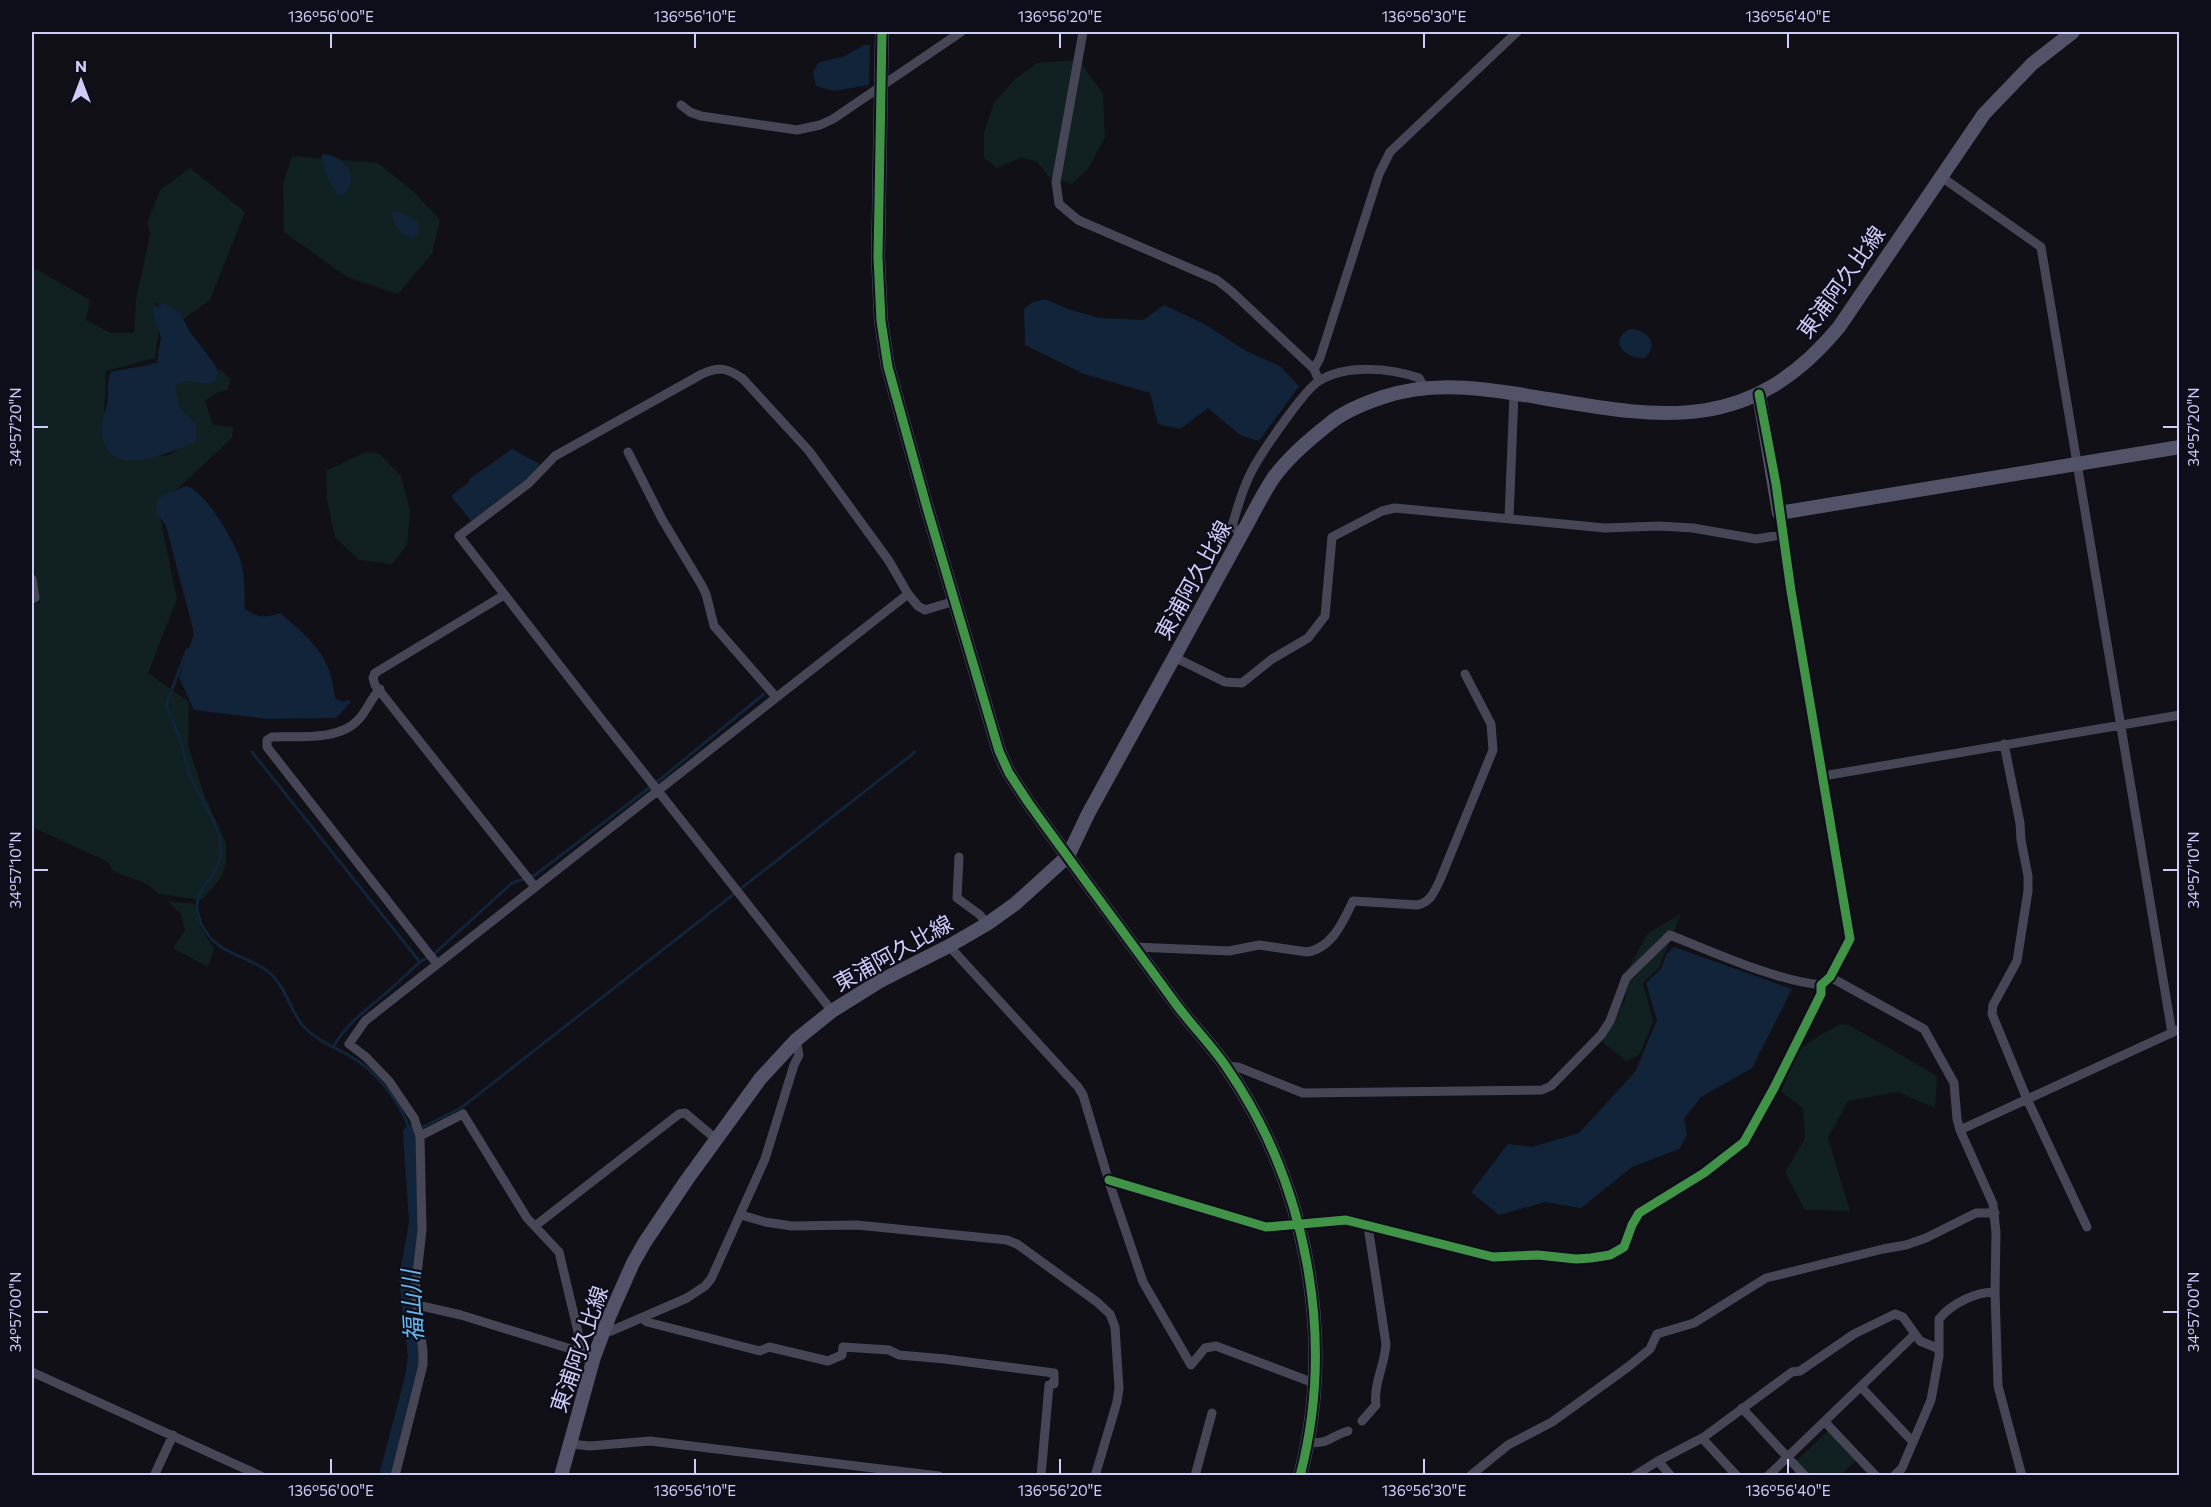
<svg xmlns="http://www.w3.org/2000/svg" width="2211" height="1507" viewBox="0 0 2211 1507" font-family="Commissioner,'Noto Sans JP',sans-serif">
  <rect width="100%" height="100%" fill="#111017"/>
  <path fill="#112020" d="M1079 60 1103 94 1105 137 1088 169 1072 184 1049 177 1037 162 1022 157 997 168 984 158V132L994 103 1015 79 1037 63Z
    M292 156 378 163 416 194 440 220 432 254 398 294 347 277 284 232 283 184Z
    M190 168 245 212 210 300 182 320 155 302 160 322 155 358 106 371 104 418 117 459 170 455 197 434 178 408 173 384 191 377 210 379 220 369 231 379 227 390 218 392 205 401 213 425 233 427 232 438 158 507 177 599 148 673 189 702 188 745 205 797 226 843V862L222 876 202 900 159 894 147 884 113 871 108 862 32 827V605L40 603 32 557V267L90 300 86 320 111 333H134L136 300 150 234 147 223 160 190Z
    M366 452 380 454 401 476 410 510 407 545 392 564 359 560 335 537 327 500 326 471Z
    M167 901 195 904 201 928 214 949 208 967 173 948 185 931 181 914Z
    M1681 914 1659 967 1643 983 1653 1021 1640 1054 1627 1061 1602 1042 1625 1000 1628 969 1648 933Z
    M1841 1024 1849 1025 1937 1076 1935 1108 1898 1092 1848 1101 1828 1138 1850 1211 1805 1210 1785 1172 1805 1138 1803 1108 1781 1092 1796 1051 1822 1034Z
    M1829 1430 1857 1460 1840 1476 1810 1475 1796 1461Z"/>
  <path fill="#12243a" d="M864 45H870L869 85 834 91 816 86 813 72 819 62 843 57Z
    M324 154C345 157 362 176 343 195L337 194 327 177 321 156Z
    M396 211C410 217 428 220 414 239 402 236 392 225 392 212Z
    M1045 299 1068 309 1100 318 1143 320 1164 305 1206 325 1246 351 1280 366 1299 386 1259 441 1240 435 1208 408 1180 429 1158 424 1150 393 1084 374 1025 345 1024 309 1033 302Z
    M164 303 180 313 190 332 216 366 218 374 215 380 210 384 185 381 175 386 180 408 196 424 197 440 192 444C164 454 101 483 102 427 102 420 105 412 107 404 109 393 106 382 111 372 121 369 151 366 157 362L161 338 152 308Z
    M1630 329C1647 329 1660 344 1645 358 1627 360 1606 341 1630 329Z
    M512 449 540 464 531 476 471 521 451 496 469 482V479Z
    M186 486C206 491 238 546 242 566 245 580 244 595 245 609 258 618 265 618 280 613 312 640 331 656 335 698L342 702 349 700 351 702 336 718 268 719 194 710 179 677 193 637V629L166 526 156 512 157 500 164 495Z
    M1674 947 1792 989 1752 1068 1701 1097 1684 1119 1687 1135 1679 1149 1632 1167 1581 1208 1545 1202 1499 1215 1471 1192 1508 1144 1532 1147 1579 1133 1635 1072 1657 1020 1646 983 1661 969 1666 955Z"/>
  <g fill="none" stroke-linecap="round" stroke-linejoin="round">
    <path stroke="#12243a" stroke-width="3" d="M191 649 187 650 166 705C171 717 176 728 180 739 184 750 185 763 190 774 198 796 222 827 221 850 221 882 179 891 206 932 221 955 251 957 270 973 287 988 290 1012 304 1027 318 1041 334 1047 350 1056 377 1071 402 1104 411 1133L461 1108 915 752
      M252 752 420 962C408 972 397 984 385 994 365 1010 346 1025 333 1047
      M420 962 434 954 512 883 535 875 657 782 764 694"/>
    <path stroke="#12243a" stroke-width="16" d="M387 1476 413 1378 416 1356 407 1279 417 1223 411 1133"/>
    <path stroke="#464656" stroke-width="9" d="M1083 32 1056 182 1059 204 1078 220 1217 280 1231 291 1314 369
      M681 105 690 112 701 116 797 130 820 125 833 119 961 32
      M1940 176 2041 247 2172 1033
      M1319 381 1314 369 1320 358 1379 174 1390 152 1517 32
      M628 452 662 519 701 584 706 594 714 626 776 697
      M1509 518 1514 394
      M1242 534 1232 526C1238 506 1244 484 1255 465 1265 448 1304 390 1319 381 1347 364 1390 368 1419 378L1424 387
      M32 579 35 598 32 599
      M504 595 375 673 373 678 375 685 535 887
      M1174 657 1225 682 1242 683 1272 659 1308 638 1325 616 1332 537 1382 511 1395 508 1605 528 1659 526 1693 528 1756 539 1782 535
      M380 689C371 698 367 711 358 720 339 741 298 736 272 737L267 740V747L437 964
      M2004 744 2020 823 2021 840 2028 876V891L2017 961 1993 1005 1992 1014 2027 1099 2087 1227
      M1823 776 2180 715
      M959 857 957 898 980 915 987 924
      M949 946 1078 1087 1083 1095 1110 1185 1143 1282 1191 1365 1205 1348 1216 1346 1314 1383
      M1135 947 1229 951 1259 945 1307 952C1332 948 1343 922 1353 901L1417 905C1431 902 1434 892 1440 880L1493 750 1491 724 1465 674
      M1830 977 1924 1029 1954 1083 1957 1119 1960 1130 1993 1204 1996 1233 1995 1292 1998 1386 2022 1476
      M832 1011 602 720 459 536 529 483 555 456 702 374C719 366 728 368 743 379L809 451 889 561 908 594 918 606 925 610 955 601
      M1226 1066 1238 1067 1303 1093 1542 1090 1551 1086 1601 1035 1610 1021 1626 978 1670 935C1715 953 1774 980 1821 985
      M1960 1130 2180 1029
      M420 1136 463 1114 527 1218 559 1252 583 1353
      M1109 1180 1266 1227 1346 1220 1493 1257 1538 1255 1576 1259 1591 1258 1610 1255 1624 1247 1632 1225 1639 1213 1704 1173 1744 1142 1774 1088 1821 994V985L1830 977 1850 939 1779 513
      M741 1215 765 1222 792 1226 857 1225 1007 1240 1017 1244 1097 1302 1110 1314 1115 1327 1119 1388 1117 1402 1095 1476
      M535 1226 679 1114 685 1113 716 1139
      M417 1305 461 1315 587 1354
      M642 1318 647 1322 760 1351 769 1347 828 1361 842 1355 843 1347 889 1350 899 1355 945 1359 1054 1373V1384L1049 1385 1041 1476
      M604 1332 611 1331 687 1298 705 1286 711 1279 765 1159 794 1065 799 1055 796 1040
      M32 1372 261 1476
      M1861 1387 1913 1442
      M1742 1408 1805 1476
      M1362 1421 1376 1405C1373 1385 1385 1364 1386 1344L1368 1226
      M1825 1422 1876 1476
      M1702 1438 1737 1476
      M1308 1442C1329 1445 1330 1436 1348 1431
      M570 1444 590 1446 650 1441 939 1476
      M1658 1461 1671 1476
      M154 1476 173 1435
      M395 1476 423 1365V1351L415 1292 422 1230 420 1136 414 1118 389 1081 366 1057 349 1044 365 1021 908 594
      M1195 1476 1212 1413
      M1470 1476 1508 1445 1552 1422 1628 1367 1650 1349 1657 1334 1694 1323 1766 1278 1883 1249 1906 1245 1926 1238 1976 1213H1995
      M1634 1476 1658 1461 1704 1437 1792 1372 1800 1371 1854 1334 1895 1314 1903 1317 1920 1341 1937 1348
      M1768 1476 1914 1335
      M1894 1476 1902 1468 1931 1400 1939 1356V1319C1951 1304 1975 1292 1995 1292"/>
    <path stroke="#525369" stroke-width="14" d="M882 32 878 257 881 321 888 367 927 508 999 751 1009 773 1028 802C1076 869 1125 934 1173 1000 1190 1024 1211 1044 1227 1068 1307 1184 1336 1338 1300 1476
      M1759 394 1779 513 2180 447
      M561 1476 594 1357 609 1317 633 1263 645 1242 686 1181 760 1079 796 1040 832 1011 880 981 949 946 987 924 1015 904 1068 856 1088 814C1123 751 1158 687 1193 623 1210 592 1227 561 1244 530 1254 512 1263 493 1274 477 1288 458 1311 438 1329 424 1344 411 1365 403 1383 397 1429 382 1472 387 1518 394 1648 415 1743 443 1839 327L1984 114 2032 64 2073 32"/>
    <defs>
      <path id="cycleway" d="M882 32 878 257 881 321 888 367 927 508 999 751 1009 773 1028 802C1076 869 1125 934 1173 1000 1190 1024 1211 1044 1227 1068 1307 1184 1336 1338 1300 1476
        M1109 1180 1266 1227 1346 1220 1493 1257 1538 1255 1576 1259 1591 1258 1610 1255 1624 1247 1632 1225 1639 1213 1704 1173 1744 1142 1774 1088 1821 994V985L1830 977 1850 939 1791 591 1776 484 1759 394"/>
    </defs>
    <use href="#cycleway" stroke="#0e0d1a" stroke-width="13"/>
    <use href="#cycleway" stroke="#419447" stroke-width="9"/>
  </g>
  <path fill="none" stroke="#ceccf9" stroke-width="2" d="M331 33V48M695 33V48M1060 33V48M1424 33V48M1788 33V48M33 427H48M2163 427H2178M33 870H48M2163 870H2178M33 1312H48M2163 1312H2178M331 1459V1474M695 1459V1474M1060 1459V1474M1424 1459V1474M1788 1459V1474"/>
  <g text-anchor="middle" stroke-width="4.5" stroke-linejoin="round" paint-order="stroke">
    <g font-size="22" fill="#ceccf9" stroke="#0e0d1a">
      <text transform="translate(1841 282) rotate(-54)" y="8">東浦阿久比線</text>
      <text transform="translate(1193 580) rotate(-61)" y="8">東浦阿久比線</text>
      <text transform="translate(893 953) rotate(-29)" y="8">東浦阿久比線</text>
      <text transform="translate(579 1349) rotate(-71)" y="8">東浦阿久比線</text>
    </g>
    <g font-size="24" font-style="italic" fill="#67b6ec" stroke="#0e0d1a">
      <text transform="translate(413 1306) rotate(-93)" y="8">福山川</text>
    </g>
  </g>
  <rect width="2211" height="1507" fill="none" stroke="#0e0d1a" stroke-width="66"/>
  <g transform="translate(81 81)" stroke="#0e0d1a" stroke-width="4.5" paint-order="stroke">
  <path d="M0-4.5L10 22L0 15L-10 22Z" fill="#ceccf9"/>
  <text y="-9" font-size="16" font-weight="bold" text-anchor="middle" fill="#ceccf9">N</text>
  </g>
  <rect x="33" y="33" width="2145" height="1441" fill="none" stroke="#ceccf9" stroke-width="2"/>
  <g font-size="15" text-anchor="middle" fill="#ceccf9">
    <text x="331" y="22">136°56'00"E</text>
    <text x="695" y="22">136°56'10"E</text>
    <text x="1060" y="22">136°56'20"E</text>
    <text x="1424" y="22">136°56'30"E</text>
    <text x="1788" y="22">136°56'40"E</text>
    <text transform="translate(16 427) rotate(-90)" y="5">34°57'20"N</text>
    <text transform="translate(2194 427) rotate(-90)" y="5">34°57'20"N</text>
    <text transform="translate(16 870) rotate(-90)" y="5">34°57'10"N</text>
    <text transform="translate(2194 870) rotate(-90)" y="5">34°57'10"N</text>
    <text transform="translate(16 1312) rotate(-90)" y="5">34°57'00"N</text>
    <text transform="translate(2194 1312) rotate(-90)" y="5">34°57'00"N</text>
    <text x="331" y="1496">136°56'00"E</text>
    <text x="695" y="1496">136°56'10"E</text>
    <text x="1060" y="1496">136°56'20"E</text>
    <text x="1424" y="1496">136°56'30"E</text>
    <text x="1788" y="1496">136°56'40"E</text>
  </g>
</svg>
